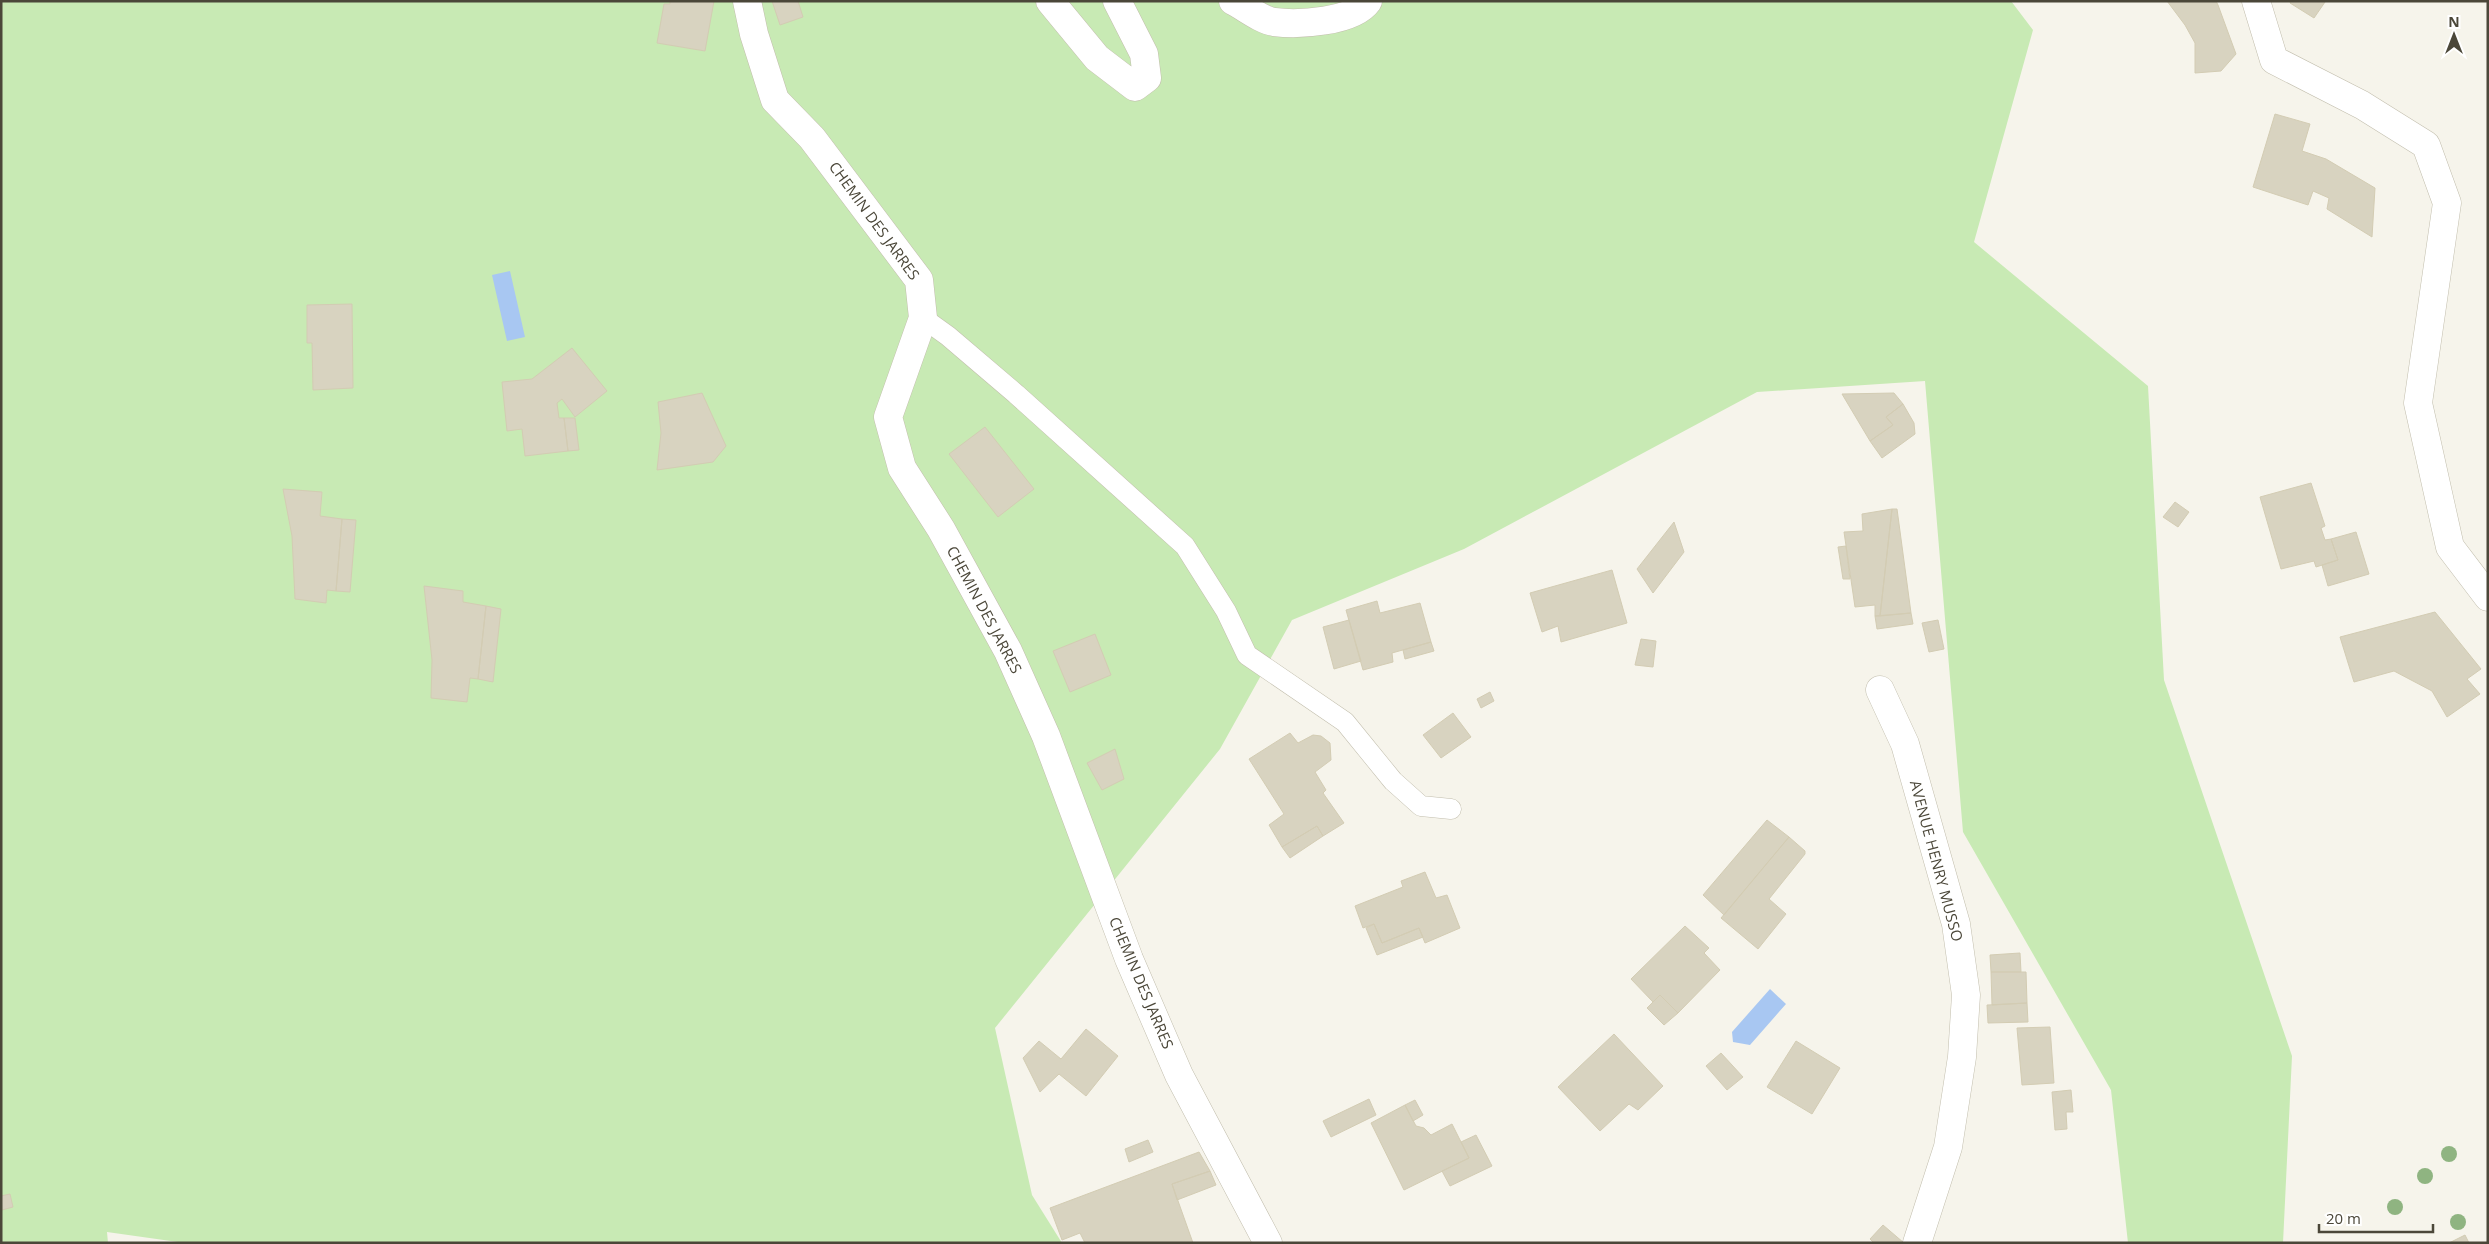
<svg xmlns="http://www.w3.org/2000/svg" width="2489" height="1244" viewBox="0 0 2489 1244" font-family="'Open Sans',sans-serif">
  <rect width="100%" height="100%" fill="#f6f4eb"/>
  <path fill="#c8eab4" d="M1 1H2011L2033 30 1974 242 2148 386 2164 680 2292 1056 2283 1243H2128L2111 1090 1963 832 1925 381 1757 392 1464 549 1292 620 1220 749 995 1028 1032 1195 1062 1243H185L107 1232 108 1243H1Z"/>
  <path fill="#a8c7f2" d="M510 271 525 337 507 341 492 275Z
    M1770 989 1786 1004 1750 1045 1733 1042 1732 1032Z"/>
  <path fill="#d8d3c0" stroke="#d3ccb3" d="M670 1H714L705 51 657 43 664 4H670Z
    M772 1H798L803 17 780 25Z
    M2167 1H2216L2218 5 2236 54 2221 71 2195 73V43L2185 25Z
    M2291 1H2324L2325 2 2314 18 2290 3Z
    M2275 114 2310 124 2302 151 2326 159 2375 188 2372 237 2327 209 2329 198 2313 191 2308 205 2253 187Z
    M352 304 353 388 313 390 312 343H307V305Z
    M572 348 607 391 575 417 562 399 557 403 559 418H564L568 451 525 456 522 429 507 431 502 382 532 379Z
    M702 393 726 446 713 462 657 470 661 433 658 402Z
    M1894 393 1903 404 1886 417 1893 425 1870 441 1842 394Z
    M1903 404 1914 423 1915 434 1882 458 1870 441 1893 425 1886 417Z
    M564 418H575L579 450 568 451Z
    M985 427 1034 489 998 517 949 454Z
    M2311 483 2325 526 2321 528 2325 540 2331 539 2338 560 2316 567 2314 561 2281 569 2260 497Z
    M283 489 322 492 320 516 342 519 336 591 327 590 326 603 295 599 292 536Z
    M2175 502 2189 512 2178 527 2163 517Z
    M1892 509H1897L1911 613 1880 616Z
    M1892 509 1880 616H1875V605L1855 607 1844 532 1863 531 1862 514Z
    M342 519 356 520 350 592 336 591Z
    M1674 522 1684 552 1653 593 1637 569Z
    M2356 532 2369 574 2328 586 2322 565 2338 560 2331 539Z
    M1846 546 1850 579H1843L1838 547Z
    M1612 570 1627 623 1561 642 1558 626 1542 632 1530 593Z
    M424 586 463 591V602L486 606 478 679 470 678 467 702 431 698 432 660Z
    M1377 601 1380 613 1420 603 1431 642 1392 653 1393 662 1363 670 1346 610Z
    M486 606 501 609 493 682 478 679Z
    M2435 612 2481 669 2467 679 2480 694 2447 717 2432 691 2394 671 2354 682 2340 637Z
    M1911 613 1913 624 1877 629 1875 616Z
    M1349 620 1361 661 1334 669 1323 627Z
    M1938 620 1944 649 1929 652 1922 623Z
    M1095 634 1111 675 1070 692 1053 651Z
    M1641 639 1656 641 1653 667 1635 665Z
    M1431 642 1434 651 1405 659 1403 650Z
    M1490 692 1494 701 1481 708 1477 699Z
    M1453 713 1471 737 1441 758 1423 735Z
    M1290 733 1298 743 1313 735 1321 736 1330 743 1331 760 1315 772 1326 790 1323 793 1344 823 1323 836 1317 826 1282 847 1269 825 1284 814 1249 759Z
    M1115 749 1124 779 1102 790 1087 763Z
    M1767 820 1789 837 1724 915 1703 895Z
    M1317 826 1323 836 1290 858 1282 847Z
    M1789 837 1805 851V854L1769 899 1786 914 1758 949 1721 918Z
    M1425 872 1436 898 1447 895 1460 928 1425 943 1419 928 1382 943 1374 924 1363 928 1355 906 1403 887 1401 881Z
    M1374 924 1382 943 1419 928 1423 937 1377 955 1366 928Z
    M1685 926 1709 948 1704 953 1720 970 1678 1013 1660 995 1653 1002 1631 979Z
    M2020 953 2021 972H1991L1990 955Z
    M1991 972H2026L2027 1003 1992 1005Z
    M1660 995 1678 1013 1664 1025 1647 1008Z
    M2027 1003 2028 1022 1988 1023 1987 1005Z
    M2050 1027 2054 1083 2022 1085 2017 1028Z
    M1086 1029 1118 1056 1086 1096 1059 1074 1040 1092 1023 1058 1039 1041 1061 1059Z
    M1614 1034 1663 1086 1638 1110 1629 1104 1600 1131 1558 1087Z
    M1796 1041 1840 1068 1812 1114 1767 1087Z
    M1721 1053 1743 1077 1727 1090 1706 1066Z
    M2071 1090 2073 1112H2066L2067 1129 2055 1130 2052 1092Z
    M1369 1099 1376 1115 1331 1137 1323 1121Z
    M1415 1100 1423 1115 1413 1121 1405 1105Z
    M1405 1105 1416 1126 1424 1128 1431 1135 1452 1124 1469 1158 1404 1190 1371 1123Z
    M1476 1135 1492 1166 1450 1186 1442 1171 1469 1158 1461 1142Z
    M1148 1140 1153 1152 1129 1162 1125 1149Z
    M1199 1152 1210 1171 1172 1184 1193 1243H1085L1080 1233 1062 1240 1050 1208Z
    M1210 1171 1216 1185 1177 1200 1172 1184Z
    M10 1194 13 1207 2 1210 1 1196Z
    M1883 1225 1904 1243H1874L1870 1239Z
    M2465 1235 2469 1243H2449Z"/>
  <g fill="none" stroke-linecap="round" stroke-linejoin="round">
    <defs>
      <path id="lane" d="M923 318 948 336 1016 394 1185 546 1226 611 1247 655 1345 722 1393 781 1421 806 1451 809"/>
      <path id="street" d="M747 1 754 34 775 100 812 138 919 280 923 318 888 417 902 468 941 529 1008 651 1046 736 1129 959 1179 1075 1268 1243
        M1050 1 1097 58 1135 87 1147 78 1144 54 1117 1
        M1233 1C1245 7 1261 20 1274 22 1299 25 1353 22 1368 1
        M2256 1 2274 60 2362 105 2426 145 2447 203 2418 403 2450 547 2488 597
        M1880 690 1905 744 1956 924 1966 995 1962 1057 1948 1147 1917 1243"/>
    </defs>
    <use href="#lane" stroke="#c2bead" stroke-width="21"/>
    <use href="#street" stroke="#c2bead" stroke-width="29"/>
    <use href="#lane" stroke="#fff" stroke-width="20"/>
    <use href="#street" stroke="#fff" stroke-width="28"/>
  </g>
  <g fill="#8fb481">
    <circle cx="2449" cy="1154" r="8"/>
    <circle cx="2425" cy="1176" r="8"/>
    <circle cx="2395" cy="1207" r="8"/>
    <circle cx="2458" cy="1222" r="8"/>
  </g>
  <g text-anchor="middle" stroke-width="4.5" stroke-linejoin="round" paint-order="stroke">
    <g font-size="15" fill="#4b4739" stroke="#fff">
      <text transform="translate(874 221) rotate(54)" y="5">CHEMIN DES JARRES</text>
      <text transform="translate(984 610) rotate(62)" y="5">CHEMIN DES JARRES</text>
      <text transform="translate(1936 861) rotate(75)" y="5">AVENUE HENRY MUSSO</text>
      <text transform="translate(1141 983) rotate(67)" y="5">CHEMIN DES JARRES</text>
    </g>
  </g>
  <rect width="2489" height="1244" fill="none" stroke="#4b4739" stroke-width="5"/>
  <g transform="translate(2454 35)" stroke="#ffffff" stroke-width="4" paint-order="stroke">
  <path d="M0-4L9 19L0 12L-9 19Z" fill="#4b4739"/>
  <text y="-8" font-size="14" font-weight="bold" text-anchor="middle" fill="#4b4739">N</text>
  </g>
  <path d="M2319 1224v8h114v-8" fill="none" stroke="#4b4739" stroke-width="2.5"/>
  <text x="2326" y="1224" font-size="15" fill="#4b4739" stroke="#ffffff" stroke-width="4" paint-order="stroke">20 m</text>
</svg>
